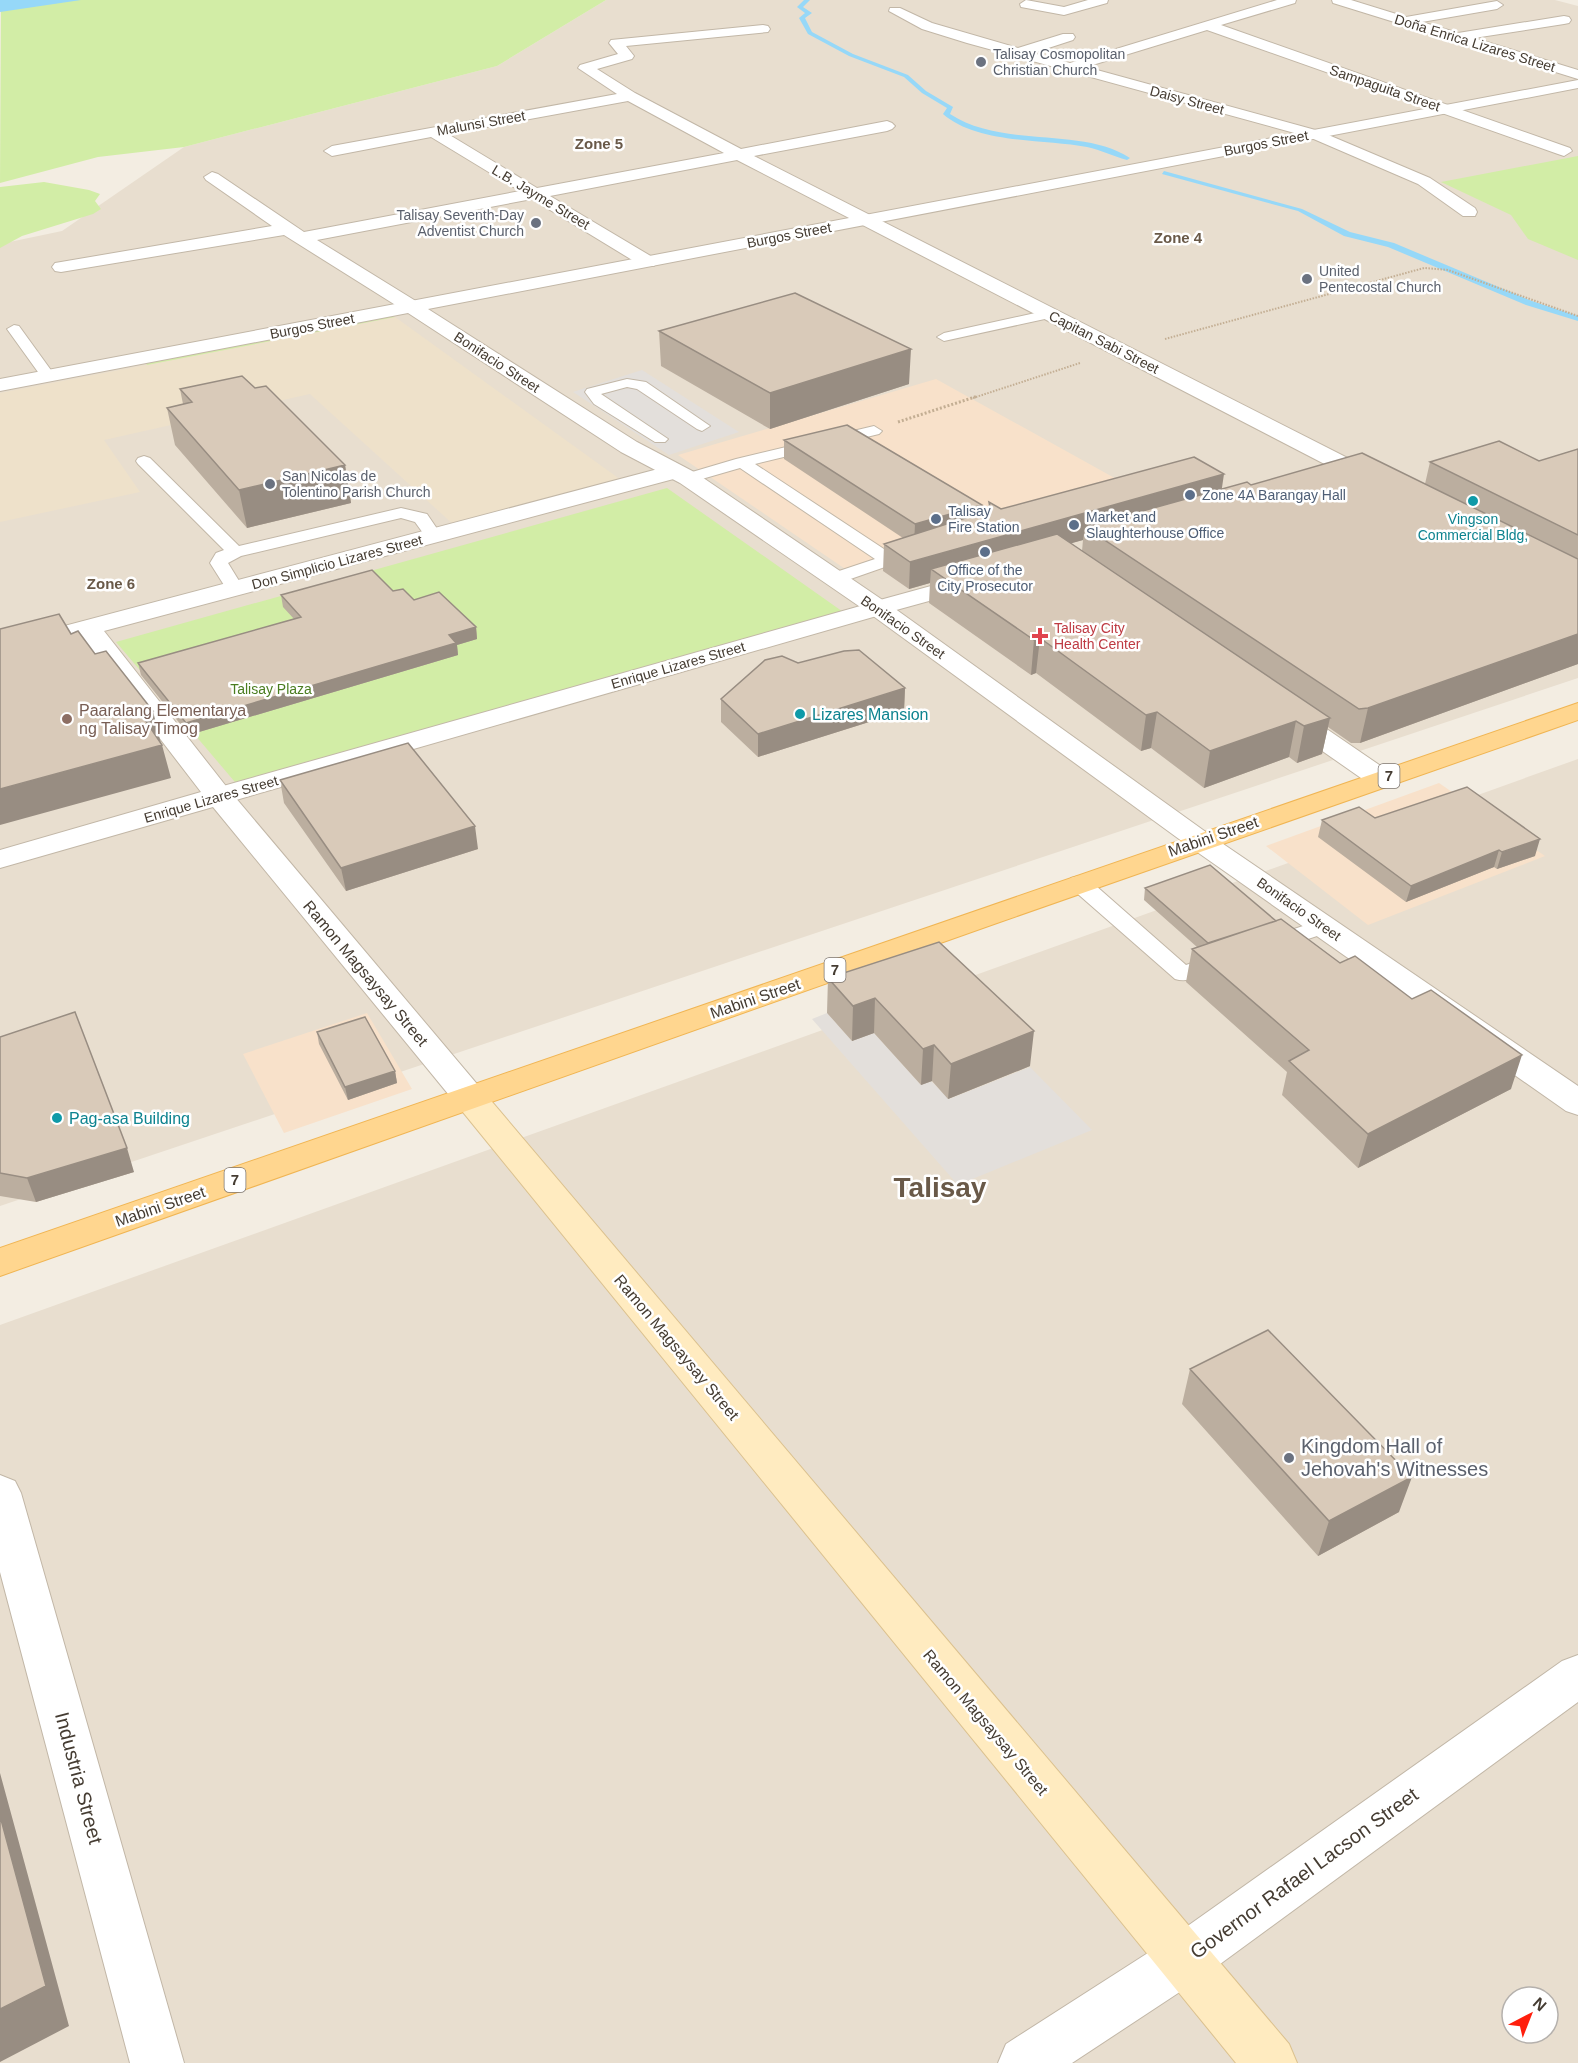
<svg xmlns="http://www.w3.org/2000/svg" width="1578" height="2063" viewBox="0 0 1578 2063" font-family="Helvetica,sans-serif">
  <rect width="100%" height="100%" fill="#f3ede2"/>
  <path fill="#e8decf" fill-rule="evenodd" d="M606 0H1555L1578 6V678L0 1206V244L62 231 184 147 497 66Z
    M1578 759V2063H0V1325ZM1512 1997H1548V2033H1512Z"/>
  <path fill="#f8e1ca" d="M936 379 1138 491 857 577 678 455Z
    M1439 783 1545 856 1368 925 1266 846Z
    M367 1013 412 1089 284 1133 243 1054Z"/>
  <path fill="#eee1ca" d="M395 317 621 480 454 525 310 394 104 440 140 492 0 522V393Z"/>
  <path fill="#d2eda6" d="M1 0H606L497 66 184 147 98 157 0 183Z
    M1578 156V260L1528 239 1511 215 1441 182Z
    M44 182 89 190 100 194 95 201 101 209 93 214 22 236 0 248V187Z
    M392 315 395 317 147 365 145 362Z
    M667 488 846 614 240 788 116 642Z"/>
  <path fill="#e3dfdb" d="M642 370 739 432 669 455 573 392Z
    M827 1013 852 1041 874 1033 920 1084 931 1081 949 1099 1030 1067 1092 1130 958 1185 812 1019Z"/>
  <path fill="#96d8f8" d="M0 0H81L0 12Z"/>
  <g fill="none" stroke-linecap="round" stroke-linejoin="round">
    <path fill="#96d8f8" fill-rule="evenodd" d="M804 0H810L803 7 812 13 805 18 812 32 853 54 908 75 926 91 953 107 950 114C1003 149 1082 126 1130 158L1127 160C1113 156 1101 150 1087 147 1044 139 977 144 943 114L947 108 922 93 904 77 849 56 808 34 799 18 805 13 797 7Z
      M1164 171 1302 209 1350 232 1394 243 1532 301 1578 316V321L1526 305 1388 247 1344 236 1298 211 1162 174Z"/>
    <defs>
      <path id="service" d="M1049 310 1056 314 1054 317 944 341 937 337 944 333Z
        M14 325 19 326 53 373 55 376 53 379H43L7 329Z
        M627 379 646 382 710 426 702 431 697 429 637 389 627 387 601 394 668 439 665 442H655L594 404 585 392 587 389Z
        M874 426 882 431 879 434 755 464 890 553 899 551 905 552 908 556 905 560 839 583H827L824 579 827 575 875 559 740 468 688 483 680 478 682 475 736 459Z
        M144 456 150 458 239 546 401 508 427 514 442 536 440 540H428L415 522 401 518 241 556 228 563 244 589 241 593H229L210 563 216 553 224 550 138 464 136 461 138 458Z
        M1079 876 1087 878 1186 965 1219 954 1227 956 1230 961 1227 966C1211 972 1191 984 1175 979L1071 888 1068 883 1071 878Z
        M1324 919 1332 921 1335 926 1332 931 1272 951 1264 949 1261 944 1264 939Z"/>
      <path id="pedestrian" d="M878 601 887 603 890 608 887 613 229 802 219 805 209 802 205 796 209 790Z
        M1287 706 1296 708 1391 773 1395 779 1391 785 1381 787 1371 785 1278 720 1274 714 1278 708Z"/>
      <path id="minor" d="M1026 0 1064 7 1088 0H1108L1107 3 1064 15 1021 7 1020 4Z
        M1277 0H1296L1295 3 1221 25 1570 148 1572 151 1564 156 1558 154 1207 30 1086 67 1319 131 1430 178 1475 208 1477 212 1475 216H1463L1418 184 1309 137 967 43 922 29 889 11 890 8H900L932 23 1018 48 1063 34H1073L1075 37 1073 40 1033 53 1070 63Z
        M1332 0H1351L1406 17 1497 1 1503 5 1497 9 1422 22 1458 33 1564 16 1569 17 1571 20 1569 23 1564 24 1474 38 1578 70V79L1333 3Z
        M763 25 768 26 770 29 768 32 626 46 634 56 632 59 597 69 635 93 741 149 887 121 892 123 895 126 892 129 887 131 754 156 1383 476 1386 481 1383 486 1375 488 1367 486 737 160 550 196 654 258 657 262 654 266H642L532 199 317 240 419 303 421 307 419 311H405L284 235 61 272 55 271 52 267 55 263 61 262 272 226 206 180 204 177 212 172 218 174 304 232 520 191 431 137 332 156 324 151 332 146 617 94 578 68 580 65 618 54 609 43 611 40ZM628 101 724 153 537 188 448 134Z
        M673 465 681 467 684 472 681 477 104 631 229 790 482 1090 487 1098 482 1106 470 1110 458 1106 213 807 0 868V850L201 792 82 637 0 659V643Z
        M971 575 980 577 983 582 980 587 878 615 869 613 866 608 869 603Z
        M1200 832 1210 835 1578 1086V1115L1566 1111 1190 847 1185 841 1190 835Z
        M0 1475 15 1481 21 1493 184 2063H130L0 1572Z
        M1578 1655V1702L1201 1978 1072 2063H998L1006 2044 1165 1942 1562 1661Z"/>
      <path id="tertiary" d="M1578 80V88L428 309 637 442 696 473 887 603 1210 835 1215 841 1210 847 1200 850 1190 847 869 613 680 483 621 452 408 313 0 391V379Z"/>
      <path id="secondary" d="M470 1086 482 1090 1289 2044 1297 2063H1236L458 1106 453 1098 458 1090Z"/>
      <path id="primary" d="M1578 703V720L997 923 0 1276V1248Z"/>
    </defs>
    <use href="#service" stroke="#c2b7a7" stroke-width="2"/>
    <use href="#pedestrian" stroke="#c2b7a7" stroke-width="2"/>
    <use href="#minor" stroke="#c2b7a7" stroke-width="2"/>
    <use href="#tertiary" stroke="#c2b7a7" stroke-width="2"/>
    <use href="#secondary" stroke="#dbc18e" stroke-width="2"/>
    <use href="#primary" stroke="#f0b553" stroke-width="2"/>
    <path stroke="#c3ae93" stroke-width="2" stroke-dasharray="1.5 1.5" stroke-linecap="butt" d="M1165 339 1424 268 1448 270 1578 316
      M973 398 1080 363"/>
    <path stroke="#c3ae93" stroke-width="3" stroke-dasharray="2 2" stroke-linecap="butt" d="M898 422 978 396"/>
    <use href="#service" fill="#fff" fill-rule="evenodd"/>
    <use href="#pedestrian" fill="#fff" fill-rule="evenodd"/>
    <use href="#minor" fill="#fff" fill-rule="evenodd"/>
    <use href="#tertiary" fill="#fff" fill-rule="evenodd"/>
    <use href="#secondary" fill="#ffebc0" fill-rule="evenodd"/>
    <use href="#primary" fill="#ffd68f" fill-rule="evenodd"/>
  </g>
  <path fill="#bbae9f" fill-rule="evenodd" d="M659 331 909 384 770 429 661 366Z
    M255 388 345 465 351 503 247 528 175 445 167 408 183 404 180 389Z
    M784 440 982 505V513L987 511 988 509 989 502 1001 509 1222 489 1251 485 1425 484 1430 462 1539 461 1578 449V664L1360 743H1351L1328 727 1322 754 1297 763 1289 757 1204 788 1151 748 1141 751 1036 673 1031 675 929 603 930 583 909 589 883 571 884 544 903 538 784 459ZM1083 540 1082 551 1071 543Z
    M393 591 414 600 476 627 477 639 457 645 458 655 189 735 141 675 138 663 294 619 283 607 281 595Z
    M798 663 905 688 904 711 758 757 721 722V699Z
    M280 780 478 849 346 891 284 803Z
    M1375 818 1535 856 1497 869 1494 867 1406 902 1318 837 1322 820Z
    M1145 888 1276 921 1511 1089 1358 1168 1282 1095 1287 1072 1186 982 1192 949 1197 947 1144 900Z
    M939 942 1030 1066 948 1099 932 1081 921 1085 874 1033 852 1041 827 1013 828 978Z
    M317 1032 395 1071 397 1083 348 1100 319 1044Z
    M0 1037 134 1172 36 1202 0 1196Z
    M1190 1369 1399 1512 1318 1556 1182 1404Z"/>
  <path fill="#988d82" d="M911 349 909 384 770 429V393Z
    M345 465 351 503 247 528 239 490Z
    M1224 474 1220 501 1085 527 1083 540 945 579 931 569 930 583 909 589 910 562Z
    M982 505 981 525 914 545 915 524Z
    M476 627 477 639 457 645 458 655 189 735 186 723 449 635Z
    M1578 634V664L1360 743 1368 708Z
    M1040 638 1036 673 1031 675 1034 640Z
    M905 688 904 711 758 757V734Z
    M153 711 161 744 141 714Z
    M1157 712 1151 748 1141 751 1146 715Z
    M1330 718 1322 754 1297 763 1304 726Z
    M1296 721 1289 757 1204 788 1210 751Z
    M162 745 171 778 0 825V789Z
    M475 826 478 849 346 891 341 868Z
    M1540 839 1535 856 1497 869 1502 852Z
    M1499 850 1494 867 1406 902 1411 886Z
    M875 998 874 1033 852 1041 853 1006Z
    M1034 1031 1030 1066 948 1099 951 1064Z
    M934 1045 932 1081 921 1085 923 1049Z
    M1522 1055 1511 1089 1358 1168 1368 1134Z
    M395 1071 397 1083 348 1100 345 1087Z
    M127 1148 134 1172 36 1202 27 1178Z
    M1412 1477 1399 1512 1318 1556 1329 1521Z
    M0 1773 69 2026 0 2062Z"/>
  <path fill="#d9cab9" stroke="#988d82" stroke-width="1.5" d="M795 293 911 349 770 393 659 331Z
    M242 376 255 388 266 386 345 465 239 490 167 408 192 402 180 389Z
    M847 425 982 505 915 524 784 440Z
    M1499 441 1539 461 1578 449V535L1430 462Z
    M1362 453 1578 559V634L1368 708 1359 709 1085 527 1247 482 1251 485Z
    M1194 457 1224 474 910 562 884 544 987 511 990 506 989 502 1001 509Z
    M1057 534 1330 718 1304 726 1296 721 1210 751 1157 712 1146 715 1040 638 1034 640 931 569Z
    M372 570 393 591 403 589 414 600 439 592 476 627 449 635 456 643 186 723 138 663 301 617 281 595Z
    M59 614 71 634 78 631 95 654 106 651 153 711 141 714 162 745 0 789V629Z
    M859 650 905 688 758 734 721 699 765 660 782 656 798 663 844 651Z
    M408 743 475 826 341 868 280 780Z
    M1467 787 1540 839 1502 852 1499 850 1411 886 1322 820 1359 807 1375 818Z
    M1210 865 1276 921 1208 943 1145 888Z
    M1281 919 1340 963 1355 956 1412 999 1431 990 1522 1055 1368 1134 1289 1061 1309 1050 1192 949Z
    M939 942 1034 1031 951 1064 934 1045 923 1049 875 998 853 1006 828 978Z
    M75 1012 127 1148 27 1178 0 1173V1037Z
    M365 1017 395 1071 345 1087 317 1032Z
    M1268 1330 1412 1477 1329 1521 1190 1369Z
    M0 1816 46 1986 0 2009Z"/>
  <g fill="#6b7280" stroke="#fff" stroke-width="2">
    <circle cx="981" cy="62" r="6"/>
    <circle cx="536" cy="223" r="6"/>
    <circle cx="1307" cy="279" r="6"/>
    <circle cx="270" cy="484" r="6"/>
    <circle cx="1289" cy="1458" r="6"/>
  </g>
  <g fill="#5c6f8a" stroke="#fff" stroke-width="2">
    <circle cx="1190" cy="495" r="6"/>
    <circle cx="936" cy="519" r="6"/>
    <circle cx="1074" cy="525" r="6"/>
    <circle cx="985" cy="552" r="6"/>
  </g>
  <g fill="#0f9aa8" stroke="#fff" stroke-width="2">
    <circle cx="1473" cy="501" r="6"/>
    <circle cx="800" cy="714" r="6"/>
    <circle cx="57" cy="1118" r="6"/>
  </g>
  <path fill="#e0444e" stroke="#fff" stroke-width="2" d="M1037 627h6v6h6v6h-6v6h-6v-6h-6v-6h6z"/>
  <circle fill="#8d6e63" stroke="#fff" stroke-width="2" cx="67" cy="719" r="6"/>
  <g text-anchor="middle" stroke-width="5" stroke-linejoin="round" paint-order="stroke">
    <g font-size="14" fill="#453c32" stroke="#fff">
      <text transform="translate(1475 43) rotate(17)" y="5">Doña Enrica Lizares Street</text>
      <text transform="translate(1385 88) rotate(19)" y="5">Sampaguita Street</text>
      <text transform="translate(1187 100) rotate(15)" y="5">Daisy Street</text>
      <text transform="translate(481 123) rotate(-10)" y="5">Malunsi Street</text>
      <text transform="translate(1266 143) rotate(-11)" y="5">Burgos Street</text>
      <text transform="translate(541 197) rotate(31)" y="5">L.B. Jayme Street</text>
      <text transform="translate(789 235) rotate(-11)" y="5">Burgos Street</text>
      <text transform="translate(312 326) rotate(-11)" y="5">Burgos Street</text>
      <text transform="translate(1104 342) rotate(27)" y="5">Capitan Sabi Street</text>
      <text transform="translate(497 362) rotate(33)" y="5">Bonifacio Street</text>
      <text transform="translate(337 562) rotate(-15)" y="5">Don Simplicio Lizares Street</text>
      <text transform="translate(903 627) rotate(35)" y="5">Bonifacio Street</text>
      <text transform="translate(678 665) rotate(-16)" y="5">Enrique Lizares Street</text>
      <text transform="translate(211 799) rotate(-16)" y="5">Enrique Lizares Street</text>
      <text transform="translate(1299 909) rotate(35)" y="5">Bonifacio Street</text>
    </g>
    <g font-size="14" fill="#5b616d" stroke="#fff" text-anchor="start">
      <text x="993" y="59">Talisay Cosmopolitan<tspan x="993" dy="16">Christian Church</tspan></text>
      <text x="524" y="220" text-anchor="end">Talisay Seventh-Day<tspan x="524" dy="16">Adventist Church</tspan></text>
      <text x="1319" y="276">United<tspan x="1319" dy="16">Pentecostal Church</tspan></text>
      <text x="282" y="481">San Nicolas de<tspan x="282" dy="16">Tolentino Parish Church</tspan></text>
    </g>
    <g font-size="14" fill="#4e5e75" stroke="#fff" text-anchor="start">
      <text x="1202" y="500">Zone 4A Barangay Hall</text>
      <text x="948" y="516">Talisay<tspan x="948" dy="16">Fire Station</tspan></text>
      <text x="1086" y="522">Market and<tspan x="1086" dy="16">Slaughterhouse Office</tspan></text>
      <text x="985" y="575" text-anchor="middle">Office of the<tspan x="985" dy="16">City Prosecutor</tspan></text>
    </g>
    <g font-size="14" fill="#0d838f" stroke="#fff">
      <text x="1473" y="524">Vingson<tspan x="1473" dy="16">Commercial Bldg,</tspan></text>
    </g>
    <g font-size="14" fill="#be3a42" stroke="#fff" text-anchor="start">
      <text x="1054" y="633">Talisay City<tspan x="1054" dy="16">Health Center</tspan></text>
    </g>
    <g font-size="14" fill="#4a7d20" stroke="#fff">
      <text x="271" y="694">Talisay Plaza</text>
    </g>
    <g font-size="15" font-weight="bold" fill="#695948" stroke="#fff">
      <text x="599" y="149">Zone 5</text>
      <text x="1178" y="243">Zone 4</text>
      <text x="111" y="589">Zone 6</text>
    </g>
    <g fill="#fff" stroke="#7d7670" stroke-width="1.5">
      <rect x="1378.5" y="764" width="21" height="24" rx="4.5"/>
      <rect x="824.5" y="958" width="21" height="24" rx="4.5"/>
      <rect x="224.5" y="1168" width="21" height="24" rx="4.5"/>
    </g>
    <g font-size="15" font-weight="bold" fill="#453c32">
      <text x="1389" y="781">7</text>
      <text x="835" y="975">7</text>
      <text x="235" y="1185">7</text>
    </g>
    <g font-size="16" fill="#785e54" stroke="#fff" text-anchor="start">
      <text x="79" y="716">Paaralang Elementarya<tspan x="79" dy="18">ng Talisay Timog</tspan></text>
    </g>
    <g font-size="16" fill="#0d838f" stroke="#fff" text-anchor="start">
      <text x="812" y="720">Lizares Mansion</text>
      <text x="69" y="1124">Pag-asa Building</text>
    </g>
    <g font-size="16" fill="#453c32" stroke="#fff">
      <text transform="translate(1213 836) rotate(-19)" y="6">Mabini Street</text>
      <text transform="translate(366 973) rotate(50)" y="6">Ramon Magsaysay Street</text>
      <text transform="translate(755 998) rotate(-19)" y="6">Mabini Street</text>
      <text transform="translate(160 1206) rotate(-19)" y="6">Mabini Street</text>
      <text transform="translate(677 1347) rotate(50)" y="6">Ramon Magsaysay Street</text>
      <text transform="translate(986 1722) rotate(50)" y="6">Ramon Magsaysay Street</text>
    </g>
    <g font-size="20" fill="#5b616d" stroke="#fff" text-anchor="start">
      <text x="1301" y="1453">Kingdom Hall of<tspan x="1301" dy="23">Jehovah's Witnesses</tspan></text>
    </g>
    <g font-size="20" fill="#453c32" stroke="#fff">
      <text transform="translate(79 1778) rotate(75)" y="7">Industria Street</text>
      <text transform="translate(1304 1873) rotate(-36)" y="7">Governor Rafael Lacson Street</text>
    </g>
    <g font-size="28" font-weight="bold" fill="#695948" stroke="#fff">
      <text x="940" y="1197">Talisay</text>
    </g>
  </g>
  <g transform="translate(1530 2015) rotate(42)"><circle r="28" fill="#ffffff" stroke="#b5b1ad" stroke-width="1.5"/>
  <path d="M0-4.5L10 22L0 15L-10 22Z" fill="#ff1f0d"/>
  <text y="-9" font-size="16" font-weight="bold" text-anchor="middle" fill="#453c32">N</text>
  </g>
</svg>
